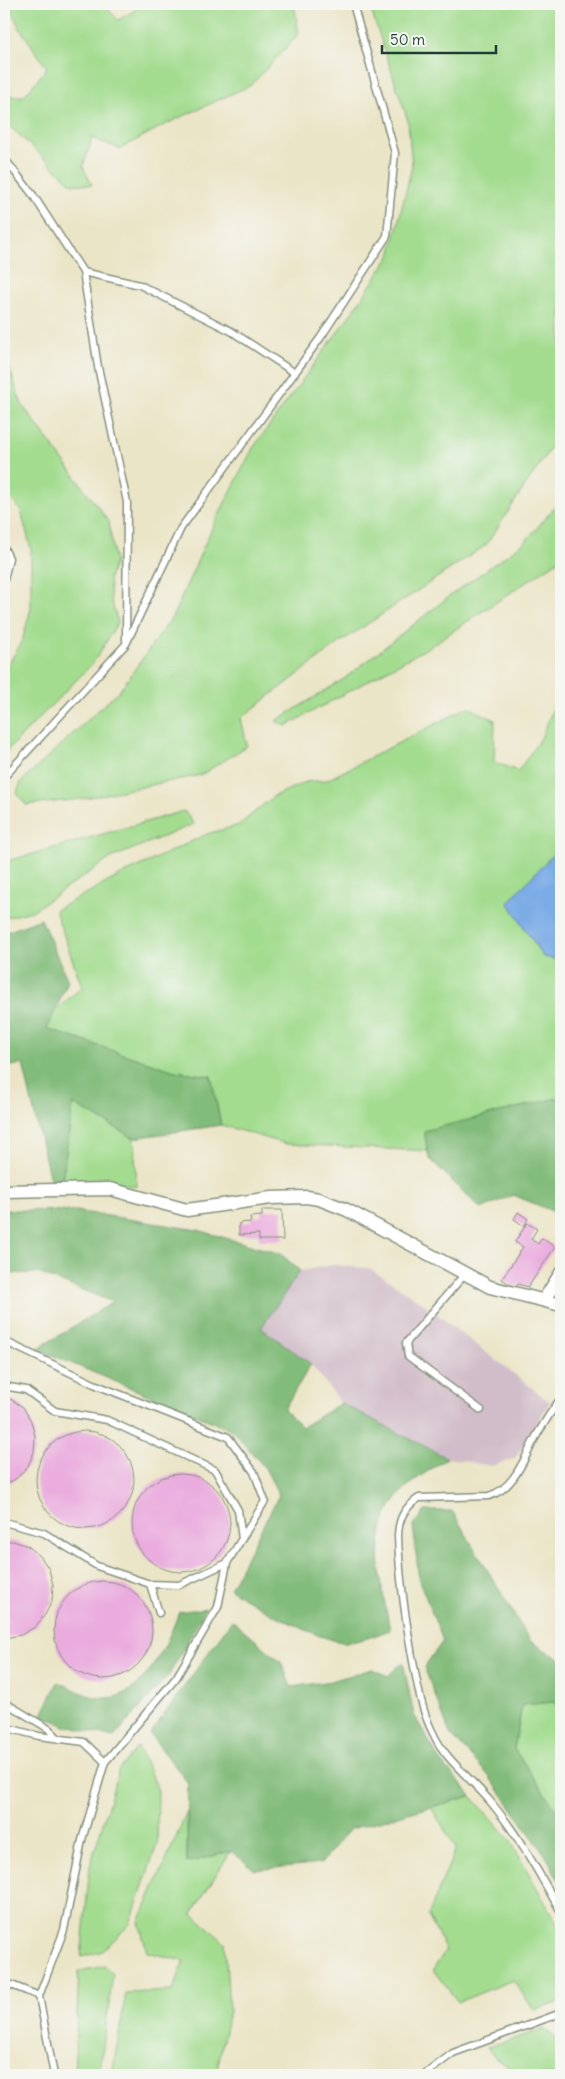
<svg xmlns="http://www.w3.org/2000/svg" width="565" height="2079" viewBox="0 0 565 2079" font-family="Delius,sans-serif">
  <rect width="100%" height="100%" fill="#f6f6f2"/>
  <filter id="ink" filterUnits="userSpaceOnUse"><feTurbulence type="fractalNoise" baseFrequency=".02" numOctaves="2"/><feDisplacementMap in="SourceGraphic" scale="10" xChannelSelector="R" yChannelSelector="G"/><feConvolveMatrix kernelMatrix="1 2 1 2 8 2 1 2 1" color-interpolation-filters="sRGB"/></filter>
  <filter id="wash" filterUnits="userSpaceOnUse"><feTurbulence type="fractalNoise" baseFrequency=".0096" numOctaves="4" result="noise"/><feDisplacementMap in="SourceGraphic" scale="20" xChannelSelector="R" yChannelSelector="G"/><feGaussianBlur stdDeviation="1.12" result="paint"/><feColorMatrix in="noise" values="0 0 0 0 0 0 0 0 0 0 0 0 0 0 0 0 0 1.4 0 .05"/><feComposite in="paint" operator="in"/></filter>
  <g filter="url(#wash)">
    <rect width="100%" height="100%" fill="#ebe5c7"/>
    <path fill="#d1bdc9" d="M333 1265 369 1268 421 1302 550 1402 515 1458 492 1466 447 1458 341 1403 311 1364 261 1328 300 1271Z"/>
    <path fill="#a3dc8f" stroke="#618c62" d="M9 4H103L118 20 145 4H294L299 34 251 85 166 124 120 149 92 138 83 167 92 185 72 184 4 121V96H24L47 68 19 27Z
      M369 4H561V432L486 545 342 641 241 718 247 746 201 775 81 799 26 805 17 793 21 782 120 690 173 616 212 528 253 448 358 304 390 256 412 166 408 121Z
      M4 353 22 405 109 522 115 562 109 578 111 600 118 622 94 662 4 754V671L22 642 31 608V549L21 511 4 490Z
      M561 500V559L429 647 286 726 276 721 344 679 451 595 525 542Z
      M555 704 561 708V846L508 902 543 957 561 960V1097L424 1131 428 1151 286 1144 221 1125 211 1076 175 1071 46 1029 55 1010 82 987 55 910 123 874 207 834 239 825 274 796 306 782 327 780 468 707 495 720 494 762 518 771 541 738Z
      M184 811 194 824 111 858 32 911 4 918V862Z
      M73 1104 134 1138 137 1187 107 1181H62Z
      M553 1702 561 1709V1817L514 1749 522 1705Z
      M138 1747 158 1790 157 1844 130 1924 103 1951 81 1957 90 1866 119 1769Z
      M471 1796 510 1840 561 1931V2002L534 2010 513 1980 458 2002 433 1970 446 1950 428 1916 456 1848 431 1807Z
      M187 1812V1863L231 1851 192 1913 225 1943 229 2011 216 2075H74L79 1971 105 1966 113 1974 100 2069H113L126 1993 173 1991 184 1961 147 1952 139 1922Z
      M545 2029 561 2043V2075H521L495 2058 487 2047Z"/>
    <path fill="#82bc7a" stroke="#507c57" d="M41 919 68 981 47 1029 175 1071 211 1076 221 1125 134 1138 73 1104 62 1181 50 1180 23 1064 4 1067V933Z
      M561 1097V1218L550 1210 513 1195 481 1209 429 1158 424 1131Z
      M4 1210 76 1211 198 1230 281 1254 300 1271 261 1328 311 1364 284 1409 302 1427 341 1403 447 1458C433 1469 413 1479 401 1493 366 1531 382 1586 390 1630 378 1634 363 1641 349 1642 325 1645 251 1603 230 1589L279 1495 265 1468 232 1430 37 1349 113 1302 38 1273 4 1274Z
      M425 1511H452L530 1641 561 1660V1709L553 1702 522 1705 514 1749 561 1817V1884L546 1856 488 1775 450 1734 424 1667 443 1641 419 1580 413 1525Z
      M206 1608 169 1675 114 1737 66 1726 42 1715 58 1682C71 1687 88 1698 102 1698 143 1701 167 1644 179 1612Z
      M232 1620 281 1662 291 1687 331 1681 372 1669 388 1676 403 1662 414 1715 440 1760 471 1796 350 1829 321 1863 255 1870 231 1851 187 1863 188 1783 150 1734Z"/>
    <path fill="#7bace6" stroke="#4d748d" d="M561 846V960L543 957 508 902Z"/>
    <g id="blocks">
      <path fill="#eaacde" d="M262 1210H282L283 1240H259V1234L239 1235V1223L251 1222 250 1217 262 1216Z
        M518 1212 528 1219 524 1226 514 1219Z
        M527 1223 537 1229 531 1239 538 1244 542 1238 555 1247 528 1287 518 1284 515 1288 502 1279 523 1247 515 1242Z
        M4 1395 23 1407 31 1421 35 1436 34 1452 28 1466 17 1478 4 1486Z
        M36 1480a49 49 0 1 1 98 0a49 49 0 1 1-98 0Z
        M132 1523a49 49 0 1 1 98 0a49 49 0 1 1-98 0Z
        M4 1541H13L28 1546 40 1556 49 1569 53 1585 52 1601 45 1615 35 1627 21 1635 5 1638Z
        M54 1630a49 49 0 1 1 98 0a49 49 0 1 1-98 0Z"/>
    </g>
  </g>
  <g filter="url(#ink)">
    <use href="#blocks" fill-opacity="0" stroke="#85917e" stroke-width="1"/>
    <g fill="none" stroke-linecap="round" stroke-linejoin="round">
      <defs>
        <path id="lane" d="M4 158 33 195 83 272 98 367 127 502 126 640
          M83 272 140 285 231 331 295 373
          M4 548 9 558 4 580
          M4 777 126 644 181 528 321 337 387 236 395 153 353 4
          M464 1275 406 1343 408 1356 481 1410
          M4 1341 94 1384 228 1437 254 1472 265 1501 227 1563 218 1607 176 1678 105 1762 82 1840 64 1930 39 1996
          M4 1386 26 1390 55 1411 107 1420 215 1470 238 1510 242 1539
          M561 1398C553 1409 545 1421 538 1433 525 1455 516 1488 489 1496L419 1498C404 1508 399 1518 398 1535 399 1576 405 1616 412 1656 417 1682 421 1710 433 1733 445 1760 471 1778 489 1800 518 1834 539 1873 561 1912
          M4 1522 44 1533 97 1566 150 1584 179 1585 227 1563
          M150 1584 159 1613
          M4 1702 49 1729 59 1739
          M4 1727 39 1736 84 1742 105 1762
          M4 1982 39 1996 54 2075
          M424 2075 453 2053 561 2013"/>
        <path id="street" d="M4 1191 110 1189 187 1210 271 1198 307 1197 319 1199 347 1210 490 1287 561 1305
          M544 1300 561 1273"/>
      </defs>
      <use href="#lane" stroke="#85917e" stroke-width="9"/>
      <use href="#street" stroke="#85917e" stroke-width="15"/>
      <use href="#lane" stroke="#fff" stroke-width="6"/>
      <use href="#street" stroke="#fff" stroke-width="12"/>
    </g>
  </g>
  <rect width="565" height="2079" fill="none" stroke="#f6f6f2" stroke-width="20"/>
  <path d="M382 45v8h114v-8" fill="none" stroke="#1f3d34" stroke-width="2.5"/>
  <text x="390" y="45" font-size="15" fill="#1f3d34" stroke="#f6f6f2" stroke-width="4" paint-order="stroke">50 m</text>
</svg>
